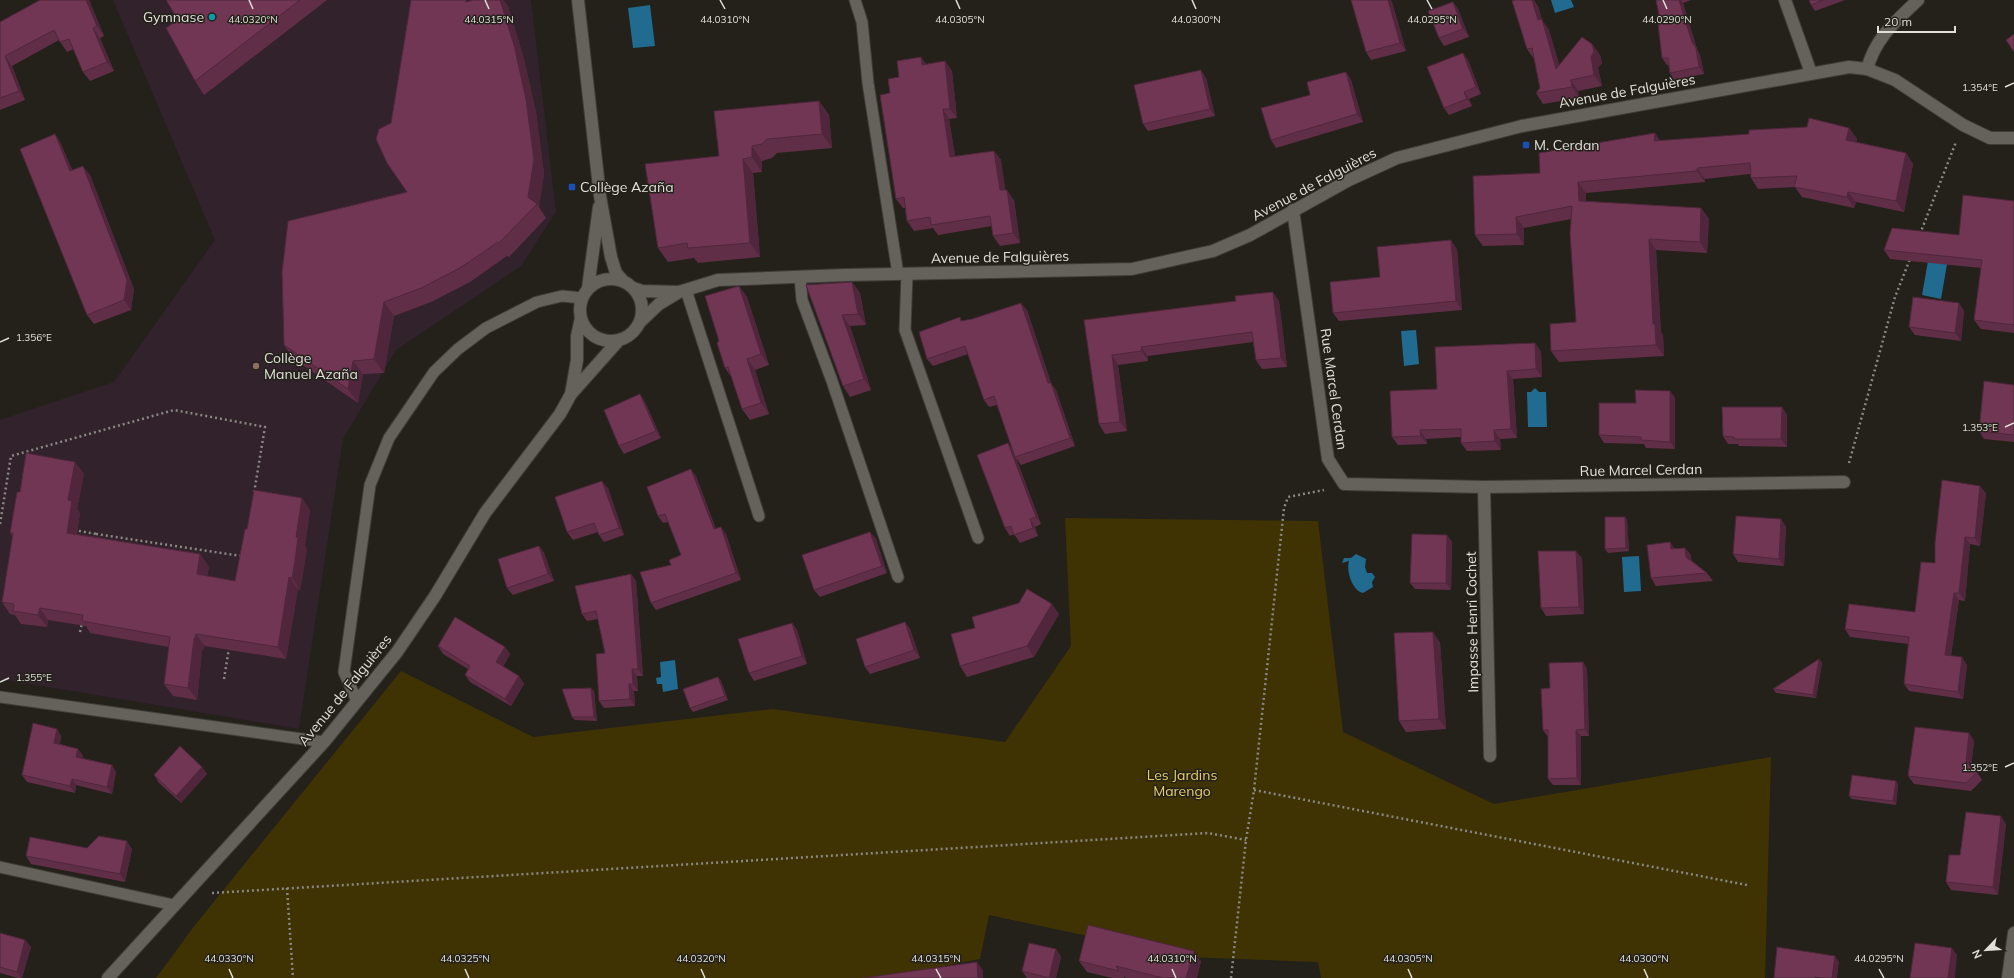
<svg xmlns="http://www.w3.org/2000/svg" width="2014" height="978" viewBox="0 0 2014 978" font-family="Mulish,sans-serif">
  <rect width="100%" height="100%" fill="#23211a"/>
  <path fill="#32222c" d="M113 0H531L556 212 521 266 396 350 343 439 299 729 0 679V420L114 382 215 240Z"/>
  <path fill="#3f3304" d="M1065 518 1318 521 1343 732 1494 804 1771 757 1765 978H1321L1318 962 1186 957 989 915 980 959 882 978H156L195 925 401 671 533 737 773 709 1005 742 1071 646Z"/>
  <path fill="#206b8f" d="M1551 0H1571L1574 7 1555 13Z
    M650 5 655 46 633 48 628 8Z
    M1928 261 1947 264 1941 299 1922 295Z
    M1416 330 1419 364 1404 366 1401 331Z
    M1535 388 1539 392H1546L1547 427H1528L1527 392H1531Z
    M1356 554 1366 559 1365 567 1367 573H1372L1375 577 1372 582 1373 587 1363 593C1352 590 1346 571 1349 561L1342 563 1344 558H1351Z
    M1639 556 1641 591 1624 592 1622 557Z
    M675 660 678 689 663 692 662 684H657L656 678 661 677 660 662Z"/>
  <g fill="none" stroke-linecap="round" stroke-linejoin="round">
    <defs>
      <path id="lane" d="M855 0 862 22 868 83 898 274
        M907 274 905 330 978 538
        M800 277 802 300 832 381 898 577
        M686 290 759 516
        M0 697 324 742
        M357 701 344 672 370 485 389 438 434 372 458 349 486 328 537 302 562 296 582 298
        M0 867 174 905"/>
      <path id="street" d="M1785 0 1811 73
        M1867 69C1876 37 1895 22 1918 0
        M1293 210 1328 459 1344 484 1484 487 1844 482
        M1484 487 1490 756
        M2008 978 2014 933"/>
      <path id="secondary" d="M578 0 600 196 611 257 616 273 624 282
        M580 310a31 31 0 1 1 62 0a31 31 0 1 1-62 0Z
        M588 288 599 207
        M633 288 642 291 679 292
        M639 323 659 304 679 292 718 280 845 275 1132 269 1213 251 1250 235 1349 180 1397 158 1522 126 1849 67 1867 69 1895 80 1963 125 1990 138H2014
        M571 394 577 360V336L581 318
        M108 978 324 742 397 652 435 596 485 513 560 414 571 394 619 340"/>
    </defs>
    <use href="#lane" stroke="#3f3d38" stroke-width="13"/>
    <use href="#street" stroke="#3f3d38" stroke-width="14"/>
    <use href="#secondary" stroke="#3f3d38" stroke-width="14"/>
    <path stroke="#8a8883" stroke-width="2.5" stroke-dasharray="2 3" stroke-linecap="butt" d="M1920 234 1956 142
      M1849 463 1895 297 1910 259
      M0 524 11 456 174 410 265 427 254 493
      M74 530 96 534
      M95 539 96 534 241 556
      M80 632 82 623
      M224 679 229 648
      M1254 790 1747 885
      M287 888 293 978
      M212 893 1208 833 1246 840
      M1231 978 1246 840 1254 790 1284 508 1288 497 1324 490"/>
    <use href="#lane" stroke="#64625b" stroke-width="11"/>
    <use href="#street" stroke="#64625b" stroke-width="12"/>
    <use href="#secondary" stroke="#64625b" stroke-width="12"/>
  </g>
  <path fill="#612e48" d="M40 0H89L104 36 100 38 114 71 90 81 83 72 74 49 67 52 59 40 12 66 25 100 0 110V22Z
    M166 0H327L204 95 195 81 178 20Z
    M473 0H503L508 6 524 59 536 112 544 174 539 207 546 218 509 257 507 256 470 282 431 302 394 316 384 373 363 374 358 403 294 359 284 345 407 192 391 123 471 1Z
    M1656 0H1691L1683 3 1697 49 1700 55 1704 74 1674 80 1670 73 1668 65H1667L1662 58 1659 15Z
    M1809 0H1845L1815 11 1811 5Z
    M1392 2 1406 51 1371 60 1366 52Z
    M1453 2 1458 9 1469 37 1444 46 1439 38Z
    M1538 6 1542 20 1549 30 1559 65 1592 44 1600 55 1602 63 1598 68 1602 86 1578 91 1579 98 1543 104 1536 93 1540 88 1534 59 1527 49Z
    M921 57 926 64 945 61 952 71 957 118 949 119 955 156 994 151 1001 160 1005 190 1014 200 1020 243 1000 246 993 236 992 226 938 235 933 228 914 231 907 221 905 208H903L896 199 890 93 899 77Z
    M1468 60 1481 94 1469 99 1472 106 1449 115 1444 108Z
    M1346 72 1351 80 1363 122 1276 148 1271 140 1310 95Z
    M1206 78 1215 116 1148 131 1143 124Z
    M819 101 829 115 832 148 777 153 772 158 762 161V172L753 173 760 257 698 263 694 258 668 262 658 248 719 156Z
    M1849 128 1857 139 1856 142 1906 153 1913 164 1904 212 1856 202 1854 208 1802 197 1795 187 1758 189 1751 178 1750 174 1705 179V182L1586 193V201L1701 208 1709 219 1707 253 1656 250 1661 332 1663 335 1664 356 1559 362 1551 351 1576 322 1571 219 1524 228V245L1483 246 1475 235 1540 173 1655 133 1660 141Z
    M55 134 61 144 72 170 90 175 134 289 131 310 94 324 87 315Z
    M2014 201V333L1981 329 1974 320 1981 268 1890 259 1884 250 1959 235Z
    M1457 249 1462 310 1339 321 1333 313Z
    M852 282 860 293 866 325 850 326 871 390 850 397 843 386 806 285Z
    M739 286 747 297 769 365 755 370 769 414 750 420 742 409 732 378 725 368 719 341Z
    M1279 301 1287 367 1262 369 1256 360 1253 342 1148 356V361L1118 365 1127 431 1105 434 1099 424 1084 320Z
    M1959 303 1964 311 1961 341 1915 335 1909 327Z
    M1027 310 1051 383 1056 390 1075 446 1021 465 1015 457 997 405 989 407 984 400 968 354 933 366 927 359 963 321Z
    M1535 343 1541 352 1542 377 1513 379 1517 438 1500 439 1501 450 1467 451 1461 443V437L1426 439 1427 444 1398 445 1392 437 1437 389Z
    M2014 385V442L1984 439 1979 431Z
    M1670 391 1675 398V449L1646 448 1644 444 1604 443 1599 435 1636 403Z
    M640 394 645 402 661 438 624 454 619 446Z
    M1782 407 1787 415V447L1739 446 1738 444H1728L1723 436Z
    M1008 443 1013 450 1041 524 1035 527 1038 536 1020 543 1014 534 1010 536 1005 528Z
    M75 462 84 474 77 509 80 513 77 534 200 554 209 567 207 576 235 581 247 529 310 510 305 546 307 549 303 573 300 590 298 589 286 659 205 646 202 651 197 700 173 696 164 684 169 647 90 633 86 626 48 620 47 627 21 624 15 615 10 614 2 602 13 537 10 533 20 492Z
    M696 476 716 529 726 534 741 580 656 610 651 603 671 565 681 555 668 522 663 523 658 516Z
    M608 488 624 535 604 542 599 535 598 532 573 540 567 532Z
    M1986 493 1980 546 1970 544 1965 601 1959 600 1951 656 1967 665 1963 699 1909 691 1904 684 1909 644 1850 637 1845 629 1915 612 1935 563Z
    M1625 517 1627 520 1629 551 1608 553 1605 549Z
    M1781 519 1786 527 1784 566 1738 562 1733 554Z
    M870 532 876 539 887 573 820 597 814 590Z
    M1447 535 1452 542 1451 590 1415 589 1410 583Z
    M1670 542 1674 548H1685L1691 555V560L1707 573 1713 581 1656 586 1651 578Z
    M539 546 544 553 554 581 513 595 507 588Z
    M1582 558 1584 614 1546 616 1541 608Z
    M631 574 636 581 643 676H637L638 691H634L635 706 604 708 599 701 605 653 598 619 587 621 582 614Z
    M1059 614 1034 657 967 677 960 666Z
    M905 622 910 629 920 658 870 674 865 667Z
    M792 623 797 630 807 664 754 681 749 673Z
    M1440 642 1446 729 1406 732 1399 721Z
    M438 646 505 647 510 654 503 667 519 676 524 684 511 706 470 682 465 675 468 669 443 654Z
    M1819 659 1822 663 1816 698 1776 693 1773 689Z
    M1583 662 1587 669 1589 736H1581V785H1553L1548 779V737L1543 730 1550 688Z
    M718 677 721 681 728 700 693 712 690 708Z
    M594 691 597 721 575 720 572 717Z
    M57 729 61 736 60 744 78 749 83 756 82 758 112 765 116 772 112 794 76 785 75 793 27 782 22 775Z
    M1969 733 1974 741 1971 767 1977 772 1982 780 1971 791 1914 784 1908 776Z
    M202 767 207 774 181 803 159 783 154 775Z
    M1896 781 1898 784 1896 805 1852 799 1849 796Z
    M2006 824 1998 895 1951 890 1946 882 1960 855Z
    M87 848 132 849 125 882 31 864 26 856Z
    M0 933 25 940 31 947 22 978H18L0 973Z
    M1056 949 1061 957 1056 978H1027L1022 971Z
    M1079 961H1201L1197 978H1127L1124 977V978H1112L1087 972Z"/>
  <path fill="#4f263b" d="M86 0H89L104 36 97 26Z
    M500 0H503L508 6 524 59 536 112 544 174 539 207 537 204 528 197Z
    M1388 0H1391L1392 2 1406 51 1400 43Z
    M1532 0H1534L1538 6 1542 20 1549 30 1564 80 1556 69 1538 20Z
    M1679 0H1681L1683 3 1697 49 1700 55 1704 74 1699 67Z
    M1453 2 1458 9 1469 37 1463 29Z
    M93 28 100 38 114 71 107 62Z
    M1592 44 1600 55 1602 63 1598 68 1602 86 1594 75 1591 57Z
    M1463 53 1468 60 1481 94 1476 87Z
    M5 56 12 66 25 100 19 91Z
    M921 57 927 67 922 65Z
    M945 61 952 71 957 118 950 109Z
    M1201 70 1206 78 1215 116 1210 109Z
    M1346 72 1351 80 1363 122 1357 114Z
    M1571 80 1578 91 1579 98 1572 87Z
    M1464 92 1469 99 1472 106 1467 99Z
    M819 101 829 115 832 148 822 134Z
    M943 109 949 119 957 167 950 157Z
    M1849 128 1857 139 1854 151 1846 140Z
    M1655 133 1662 144 1654 141Z
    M55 134 61 144 77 180 70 171Z
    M752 146 762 161V172L752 157Z
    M994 151 1001 160 1007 200 1000 190Z
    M1906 153 1913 164 1904 212 1896 201Z
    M743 159 753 173 760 257 750 243Z
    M83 166 90 175 134 289 131 310 124 300Z
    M1697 168 1705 179V182L1697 171Z
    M1578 182 1586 193V212L1579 201Z
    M1007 190 1014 200 1020 243 1013 233Z
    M1848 192 1856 202 1854 208 1847 197Z
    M1701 208 1709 219 1707 253 1700 242Z
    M1516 217 1524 228V245L1517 234Z
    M1649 239 1656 250 1661 332 1663 335 1664 356 1656 345 1653 324Z
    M1451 240 1457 249 1462 310 1456 301Z
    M852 282 860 293 866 325 858 314Z
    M739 286 747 297 769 365 761 354Z
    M1273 292 1279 301 1287 367 1281 358Z
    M384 302 394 316 384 373 374 359Z
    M1021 303 1027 310 1051 383 1056 390 1075 446 1070 438 1048 383Z
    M1959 303 1964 311 1961 341 1955 333Z
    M842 315 850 326 871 390 864 379Z
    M1535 343 1541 352 1542 377 1536 369Z
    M1141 347 1148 356V361L1142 351Z
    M1112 355 1118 365 1127 431 1120 422Z
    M747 359 755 370 769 414 761 403Z
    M353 361 363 374 358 403 348 389Z
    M1507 371 1513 379 1517 438 1511 429Z
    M1670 391 1675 398V449L1670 442Z
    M640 394 645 402 661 438 656 431Z
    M1782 407 1787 415V447L1781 439Z
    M1420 430 1426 439 1427 444 1421 436Z
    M1494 430 1500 439 1501 450 1495 441Z
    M1008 443 1013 450 1041 524 1036 517Z
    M75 462 84 474 77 509 80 513 75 545 67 533 68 500Z
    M691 469 696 476 718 536 714 529Z
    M602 481 608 488 624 535 619 528Z
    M1980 486 1986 493 1980 546 1975 538Z
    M302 498 310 510 305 546 307 549 300 590 292 578 296 537Z
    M1625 517 1627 520 1629 551 1626 548Z
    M1030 519 1035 527 1038 536 1033 528Z
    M1781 519 1786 527 1784 566 1779 559Z
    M721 527 726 534 741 580 736 573Z
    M870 532 876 539 887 573 882 566Z
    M1447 535 1452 542 1451 590 1446 583Z
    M1965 537 1970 544 1965 601 1959 593Z
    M1670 542 1675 550 1671 549Z
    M539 546 544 553 554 581 548 574Z
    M1685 548 1691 555 1692 564 1686 557Z
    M1576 551 1582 558 1584 614 1579 607Z
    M200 554 209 567 205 586 197 574Z
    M631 574 636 581 643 676 638 669Z
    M289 577 298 589 286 659 278 647Z
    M1954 593 1959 600 1950 662 1945 655Z
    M1052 604 1059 614 1034 657 1027 646Z
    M40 608 48 620 47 627 38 615Z
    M905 622 910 629 920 658 914 650Z
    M792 623 797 630 807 664 802 656Z
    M1433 632 1440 642 1446 729 1439 719Z
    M196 634 205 646 202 651 197 700 188 688 194 639Z
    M505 647 510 654 501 670 496 662Z
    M1962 657 1967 665 1963 699 1958 692Z
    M1819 659 1822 663 1816 698 1813 695Z
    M1583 662 1587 669 1589 736 1585 729Z
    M632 669 637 676 638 691 633 684Z
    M519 676 524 684 511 706 505 699Z
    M718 677 721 681 728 700 725 696Z
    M629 684 634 691 635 706 630 699Z
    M591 688 594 691 597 721 594 717Z
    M57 729 61 736 59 750 54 743Z
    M1576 730 1581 736V785L1577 778Z
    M1969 733 1974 741 1971 769 1966 762Z
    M78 749 83 756 81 763 76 757Z
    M112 765 116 772 112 794 107 787Z
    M202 767 207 774 181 803 176 796Z
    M72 779 76 785 75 793 70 786Z
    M1896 781 1898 784 1896 805 1893 801Z
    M2001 816 2006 824 1998 895 1993 887Z
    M127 841 132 849 125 882 120 874Z
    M25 940 31 947 22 978H21L17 972Z
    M1952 948 1957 955 1955 978H1948Z
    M1056 949 1061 957 1056 978H1049Z
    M1194 951 1201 961 1197 978H1186Z
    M1835 956 1839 962 1837 978H1832Z
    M977 962 983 970V978H978Z"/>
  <path fill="#713654" stroke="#4f263b" d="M40 0H86L97 26 93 28 107 62 83 72 69 39 60 42 54 30 5 56 19 91 0 98V22Z
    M166 0H300L195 81 166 28 178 20Z
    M411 0H466V2L473 0H500L514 45 526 99 534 160 528 197 537 204 499 243 498 242 460 268 421 288 384 302 374 359 353 361 348 389 284 345 282 272 288 221 407 192 387 163 376 139 379 129 391 123Z
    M1351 0H1388L1400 43 1366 52Z
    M1515 0H1532L1538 20 1542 19 1556 69 1582 37 1592 44 1594 52 1591 57 1594 75 1571 80 1572 87 1536 93 1540 88 1532 48 1527 49 1512 1Z
    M1656 0H1679L1692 42 1696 48 1699 67 1670 73 1668 58H1662L1657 15H1659Z
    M1809 0H1823L1811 5Z
    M1453 2 1463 29 1439 38 1428 11Z
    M2014 34V52L2006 40Z
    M1463 53 1476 87 1464 92 1467 99 1444 108 1427 67Z
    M921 57 922 65 945 61 950 109H943L950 157 994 151 1000 190H1007L1013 233 993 236 990 216 931 225 930 217 907 221 904 197 896 199 880 95 890 93 888 79 899 77 897 61Z
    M1201 70 1210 109 1143 124 1134 85Z
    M1346 72 1357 114 1271 140 1261 108 1310 95 1307 82Z
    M819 101 822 134 767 139 762 144 752 146V157L743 159 750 243 688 248 687 243 658 248 645 164 719 156 714 111Z
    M1809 118 1849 128 1846 140 1906 153 1896 201 1848 192 1847 197 1794 187 1797 176 1751 178 1750 163 1697 168V171L1578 182 1579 201 1701 208 1700 242 1649 239 1653 324H1655L1656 345 1551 351 1550 324 1576 322 1570 234 1572 206 1516 217 1517 234 1475 235 1473 176 1540 173 1539 153 1655 133 1654 141 1749 134V130L1807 127Z
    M55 134 70 171 83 166 127 280 124 300 87 315 20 149Z
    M1963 195 2014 201V325L1974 320 1982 260 1884 250 1892 228 1959 235Z
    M1451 240 1456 301 1333 313 1330 282 1380 277 1377 247Z
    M852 282 858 314 842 315 864 379 843 386 806 285Z
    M739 286 761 354 747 359 761 403 742 409 728 367 725 368 717 343 719 341 705 296Z
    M1273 292 1281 358 1256 360 1252 332 1141 347 1142 351 1112 355 1120 422 1099 424 1084 320 1236 301 1235 296Z
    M1913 297 1959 303 1955 333 1909 327Z
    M1021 303 1048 383H1051L1070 438 1015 457 994 396 984 400 965 346 927 359 919 332 960 317 961 321 972 319Z
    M1535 343 1536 369 1507 371 1511 429 1494 430 1495 441 1461 443V429L1420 430 1421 436 1392 437 1390 391 1437 389 1435 347Z
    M1984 381 2014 385V435L1979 431Z
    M1635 390 1670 391V442L1641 440V437L1599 435V403H1636Z
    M640 394 656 431 619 446 604 410Z
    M1722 407H1782L1781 439H1734V437L1723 436Z
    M1008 443 1036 517 1030 519 1033 528 1014 535 1011 526 1005 528 977 455Z
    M26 453 75 462 68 500 72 501 67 533 200 554 197 574 235 581 245 529H247L254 490 302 498 296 537H298L295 561 292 578 289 577 278 647 196 634 194 639 188 688 164 684 170 637 82 621 83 615 40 608 38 615 13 611 14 604 2 602 13 533H10L17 492H20Z
    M691 469 714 529 721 527 736 573 651 603 640 572 671 565 669 560 681 555 665 514 658 516 647 487Z
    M1942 480 1980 486 1975 538 1965 537 1959 593H1954L1945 655 1962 657 1958 692 1904 684 1909 637 1845 629 1849 604 1915 612 1921 562 1935 563V543Z
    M602 481 619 528 599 535 594 523 567 532 555 497Z
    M1736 516 1781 519 1779 559 1733 554Z
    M1605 517H1625L1626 548 1605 549Z
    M870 532 882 566 814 590 802 555Z
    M1412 534 1447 535 1446 583H1410Z
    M1670 542 1671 549 1685 548 1686 557 1707 573 1651 578 1647 545Z
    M539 546 548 574 507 588 498 559Z
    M1538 551H1576L1579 607 1541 608Z
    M631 574 638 669H632L633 684H629L630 699 599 701 596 654 605 653 596 611 582 614 575 586Z
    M1027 589 1052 604 1027 646 960 666 951 634 975 628 972 617 1019 603Z
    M455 617 505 647 496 662 519 676 505 699 465 675 470 666 438 646Z
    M905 622 914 650 865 667 856 639Z
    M792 623 802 656 749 673 738 639Z
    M1433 632 1439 719 1399 721 1394 633Z
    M1819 659 1813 695 1773 689Z
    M1583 662 1585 729 1576 730 1577 778 1548 779V730H1543L1541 689 1550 688 1549 663Z
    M718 677 725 696 690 708 683 689Z
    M591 688 594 717H572L562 689Z
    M33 723 57 729 54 743 78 749 76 757 112 765 107 787 72 779 70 786 22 775Z
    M1915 727 1969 733 1966 762 1977 772 1966 783 1908 776Z
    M180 746 202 767 176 796 154 775Z
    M1852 775 1896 781 1893 801 1849 796Z
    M1966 812 2001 816 1993 887 1946 882 1949 855H1960Z
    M99 836 127 841 120 874 26 856 30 837 87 848Z
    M1088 925 1194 951 1186 978H1163L1116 966 1119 971 1079 961Z
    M0 933 25 940 17 972 0 967Z
    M1029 943 1056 949 1049 978 1022 971Z
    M1915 943 1952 948 1948 978H1910Z
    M1777 947 1835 956 1832 978H1821L1815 977V978H1774Z
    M977 962 978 978H863Z"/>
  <path fill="none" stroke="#e0dfda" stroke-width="1.5" d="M249 0 253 9M485 0 489 9M720 0 725 9M956 0 960 9M1192 0 1196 9M1427 0 1432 9M1663 0 1667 9M2005 87 2014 83M0 342 9 338M2005 427 2014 423M0 682 9 678M2005 767 2014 763M229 969 233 978M465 969 469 978M701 969 705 978M936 969 941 978M1172 969 1176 978M1408 969 1412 978M1644 969 1648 978M1879 969 1884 978"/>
  <circle fill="#0f9aa8" stroke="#23211a" stroke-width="1.5" cx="212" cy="17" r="4"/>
  <g fill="#1a4fb4" stroke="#23211a" stroke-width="1.5">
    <rect x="1522" y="141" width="8" height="8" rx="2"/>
    <rect x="568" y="183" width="8" height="8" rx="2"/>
  </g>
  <circle fill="#8d6e63" stroke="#23211a" stroke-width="1.5" cx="256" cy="366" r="4"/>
  <g text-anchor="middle" stroke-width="3" stroke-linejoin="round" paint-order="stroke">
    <g font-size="14" fill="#e0dfda" stroke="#23211a" text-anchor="start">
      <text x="204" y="22" text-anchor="end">Gymnase</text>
      <text x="1534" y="150">M. Cerdan</text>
      <text x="580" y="192">Collège Azaña</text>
      <text x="264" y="363">Collège<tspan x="264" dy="16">Manuel Azaña</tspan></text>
    </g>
    <g font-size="14" fill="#e0dfda" stroke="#23211a">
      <text transform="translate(1627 91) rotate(-10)" y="5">Avenue de Falguières</text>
      <text transform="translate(1314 184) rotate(-28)" y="5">Avenue de Falguières</text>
      <text transform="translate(1000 257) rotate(-1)" y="5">Avenue de Falguières</text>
      <text transform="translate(1334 389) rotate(82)" y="5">Rue Marcel Cerdan</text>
      <text transform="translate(1641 470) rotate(-1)" y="5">Rue Marcel Cerdan</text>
      <text transform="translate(1472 622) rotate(-91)" y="5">Impasse Henri Cochet</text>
      <text transform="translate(345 690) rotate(-51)" y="5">Avenue de Falguières</text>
    </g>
    <g font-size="14" fill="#eace6c" stroke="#23211a">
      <text x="1182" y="780">Les Jardins<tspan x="1182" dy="16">Marengo</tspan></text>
    </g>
  </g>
  <g font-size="10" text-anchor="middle" fill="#e0dfda" stroke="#23211a" stroke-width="3" stroke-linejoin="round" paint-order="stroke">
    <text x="1667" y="23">44.0290°N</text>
    <text x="253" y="23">44.0320°N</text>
    <text x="489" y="23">44.0315°N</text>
    <text x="725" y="23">44.0310°N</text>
    <text x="960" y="23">44.0305°N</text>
    <text x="1196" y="23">44.0300°N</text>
    <text x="1432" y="23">44.0295°N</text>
    <text x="1980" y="91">1.354°E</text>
    <text x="34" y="341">1.356°E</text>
    <text x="1980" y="431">1.353°E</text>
    <text x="34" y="681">1.355°E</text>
    <text x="1980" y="771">1.352°E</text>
    <text x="229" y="962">44.0330°N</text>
    <text x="465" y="962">44.0325°N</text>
    <text x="701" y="962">44.0320°N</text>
    <text x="936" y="962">44.0315°N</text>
    <text x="1172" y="962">44.0310°N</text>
    <text x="1408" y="962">44.0305°N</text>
    <text x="1644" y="962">44.0300°N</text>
    <text x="1879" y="962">44.0295°N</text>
  </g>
  <g transform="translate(1986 950) rotate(245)" stroke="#23211a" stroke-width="3" paint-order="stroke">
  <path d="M0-3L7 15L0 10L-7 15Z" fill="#e0dfda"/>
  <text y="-6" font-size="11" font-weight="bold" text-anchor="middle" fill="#e0dfda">N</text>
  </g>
  <path d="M1878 26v6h77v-6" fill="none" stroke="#e0dfda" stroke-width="2"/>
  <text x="1884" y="26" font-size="12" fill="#e0dfda" stroke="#23211a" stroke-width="3" paint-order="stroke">20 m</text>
</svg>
